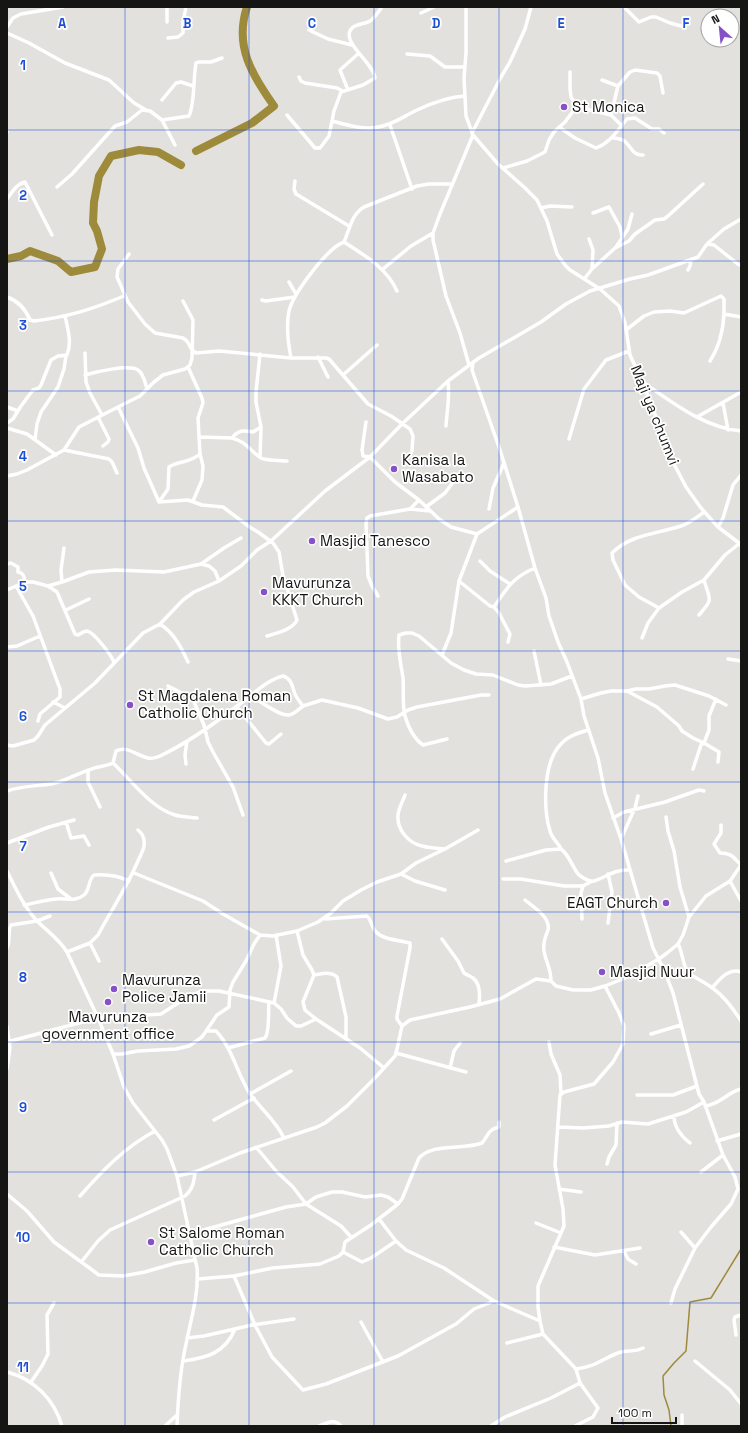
<svg xmlns="http://www.w3.org/2000/svg" width="748" height="1433" viewBox="0 0 748 1433" font-family="'Space Grotesk',sans-serif">
  <rect width="100%" height="100%" fill="#e2e1de"/>
  <g fill="none" stroke-linecap="round" stroke-linejoin="round">
    <path stroke="#9e8a3b" stroke-width="1.5" d="M671 1426 669 1410 664 1395 663 1376 674 1363 686 1351 690 1302 711 1298 741 1249"/>
    <path stroke="#9e8a3b" stroke-width="8" d="M196 151 252 123 274 106C252 75 234 46 247 7
      M7 259 21 256 30 251 58 261 71 272 95 267 102 249 97 231 93 223 94 202 99 176 111 156 139 150 158 152 181 165"/>
    <path stroke="#fff" stroke-width="3.5" d="M167 7V22
      M382 7C378 12 375 18 370 21 365 24 356 24 352 28 339 41 374 63 375 78L363 85 341 92 334 111 332 121C347 125 363 130 378 127 393 125 404 116 417 110 432 103 448 97 465 96
      M466 7V53L464 78 466 116 473 135 498 164 524 187 537 200 547 221 557 254 565 265 570 270 600 289 619 306 625 323 630 355 643 383 674 464 686 487 701 508 718 527 739 543 741 546
      M624 7 639 22 651 17H656L670 23 685 27
      M421 13 434 7
      M7 27 13 18 21 14 63 7
      M309 30 328 39 352 45
      M7 33 29 43 65 63 109 80 134 103 146 110
      M168 38 178 37 183 33V22L186 7
      M407 54 430 56 445 67H465
      M299 77 301 81 305 83 337 88 343 91
      M602 80 618 86
      M348 90 340 70 359 53
      M162 100 176 83 181 82 193 86
      M577 106H582L590 110 611 115
      M287 115 315 148H320L329 136 332 121
      M162 120 189 116C195 103 193 79 196 63L199 62H211L222 58
      M390 125 412 189
      M622 126 611 115 618 86 630 72 635 70 657 73 660 76 663 93
      M559 127 575 138 596 148C611 142 617 131 627 119L635 118 652 129H659L664 133
      M7 131V132
      M472 133 501 77 510 62 525 29 531 7
      M613 138C616 138 620 139 623 140 631 145 632 156 643 155
      M503 168 527 161 545 152 549 140 554 132 565 122 577 106 571 97 570 89V72
      M295 181 294 189 296 194 349 226
      M57 187 72 174 115 126 127 122 142 110 150 111 162 120 175 145
      M7 199C12 193 16 184 25 182L52 235
      M541 208 550 206 572 207
      M593 213 609 207 620 227 622 236
      M589 239 593 250 592 269
      M707 244 714 245 739 265
      M616 247 628 229 632 214
      M129 254 118 269 117 277 128 302 145 324 155 333 183 338 187 341 192 350 196 353 219 351 291 358H326L329 359 368 404 391 416 410 429 413 436 412 451
      M383 269 411 246 433 233
      M688 270 690 266 691 260
      M585 278 592 269 615 248 629 241 635 234 655 220 664 219 668 216 703 184
      M289 282 296 294
      M397 291C387 268 364 255 344 242 350 229 351 215 364 207L417 186 429 184H452
      M7 297C18 301 26 310 30 320L34 321C68 317 93 309 124 296
      M262 300 266 301 295 297
      M626 330 644 316 654 312 670 311 684 313 721 296 724 299V314L741 317
      M85 353 86 382 90 393 102 415
      M260 354 256 392V402L261 427 260 457
      M318 357 328 377
      M291 358C288 343 286 326 289 311 293 294 327 248 344 242
      M710 361C720 346 723 331 724 314
      M473 362 472 370 500 450 518 507 535 568 546 598 549 616 558 642 567 662 581 699 584 716 598 758 605 793 621 839 653 948 665 972 673 993 699 1094 704 1102 723 1155 735 1177 738 1189 731 1204 711 1227 695 1248 675 1289 671 1303
      M469 365 460 333 446 296 433 240V233L440 214 473 135
      M188 367 202 398 203 403 198 418 200 454 203 466 202 480 193 501
      M85 375C95 372 129 364 138 370 144 374 145 383 147 389
      M343 375 377 345
      M644 383C673 403 705 428 741 431
      M723 403 728 430
      M7 407 18 411
      M118 407 140 396 154 382 163 375 185 369 190 365 192 358 193 320 183 301
      M98 417 109 439 108 442 103 446
      M697 417 741 392
      M366 422 362 450 363 456 370 457 395 482 419 500 439 519 451 527 477 534
      M7 423 13 419 21 406 33 390 39 388 41 385 51 360 58 356 67 355C72 342 68 330 65 316
      M446 426C447 410 450 397 448 381
      M7 428 27 434 56 455
      M200 437 232 438C247 442 250 451 261 458 263 460 283 461 287 461
      M232 438C238 430 244 430 253 432L261 427
      M35 439 37 424 41 412 58 387 64 369 66 356
      M569 439 584 389 606 360 629 351
      M64 450 109 459 112 462 117 473
      M7 476 17 474 27 470 64 450 79 427 118 407 138 448 144 468 159 502 188 500 202 505 223 507 251 528 258 532 273 543 279 552 283 576 297 620C292 630 277 633 267 636
      M159 502 168 489 169 467C180 460 188 464 200 454
      M426 507 445 493 454 481
      M410 509 419 500
      M489 509 493 488 504 463
      M718 527 723 518 733 485 741 475
      M480 561 490 571 510 584
      M7 564 11 563 18 567V572C24 573 24 577 25 582
      M201 564 224 548 241 538
      M62 582 61 570 64 548
      M16 586 33 616 60 689V697L40 714 38 721
      M48 586 57 592 75 634 78 635C80 634 84 631 87 631 94 632 111 655 114 662
      M7 590 25 582H33L48 586 62 582 89 572 116 570 164 572 201 564 209 566 215 571 219 581
      M378 596 372 586 368 576 366 524 367 518 370 516 410 509 430 511
      M494 607 490 606 459 581 477 534 518 507
      M659 608 639 597 625 585 613 560 612 553C631 534 657 534 681 526 690 523 697 517 704 512
      M66 610 89 599
      M699 615C714 598 710 601 704 580
      M160 624C174 633 181 647 188 662
      M642 638 648 623 659 608 682 592 704 580 725 555 740 543
      M508 642 510 634 499 613 494 607C506 589 513 577 535 568
      M7 647 17 646 40 636
      M534 651 541 685
      M442 655 451 633 459 581
      M728 659 741 661
      M168 686 188 696 194 702 204 725 208 742 213 752 233 787 243 815
      M627 691 657 707 679 726 682 731 693 738 704 743 701 745 693 769
      M256 699C264 704 280 716 289 715 294 714 299 709 303 706
      M581 699 601 693 611 691H627L636 689H649L665 686 675 685 709 696 726 705
      M716 699 709 716V730L704 743 719 752 718 762
      M53 702 65 708
      M237 707 266 743 269 744 281 734
      M447 739 423 745C414 739 408 726 405 716 402 704 404 690 403 678 401 664 397 649 399 635L406 633H412L419 636 451 663 464 670 476 674 493 675 518 685 525 686 551 684 572 676
      M7 745 13 746 34 740 38 736 45 725 95 683 143 633 160 624 183 600 194 592 219 581 241 566 257 550 271 541 325 491 370 457 403 423 448 381 479 358 541 322 566 304 590 291 630 279 648 275 698 257 707 244 724 229 741 219
      M113 763C131 780 151 808 175 815 182 817 190 817 197 818
      M186 764 185 755 187 741
      M88 770V782L100 807
      M7 791C21 786 36 786 51 784 64 782 76 774 89 770 97 766 105 767 113 763L116 751C127 745 137 756 148 758 152 759 159 757 162 755 189 742 214 724 237 706 252 696 266 680 283 676 292 679 292 686 295 694 297 699 300 702 303 706L322 700 358 708 388 719 397 717 408 710 417 707 481 695H489
      M405 795C403 801 398 809 398 816 397 829 408 843 422 846 429 848 437 848 444 849
      M613 818 624 812 665 802 696 791 699 790 704 791
      M66 822 71 838 84 836 89 845
      M621 839 635 808 638 796
      M7 843 49 827 74 820
      M561 849C558 842 552 839 550 831 543 808 543 762 561 744 568 736 578 733 588 730
      M506 861 546 850 561 849C570 856 572 867 579 875 583 878 589 882 594 881 607 877 614 869 630 870
      M7 871C16 889 23 905 36 920 47 931 59 939 67 952L98 1018 113 1054 124 1087 133 1103 162 1140 167 1149 177 1176 197 1268C199 1294 191 1319 186 1344 180 1371 178 1398 177 1426
      M51 873 58 889 71 899
      M134 873 203 901 223 914 260 935 273 936 297 931 318 922 331 913 343 901 361 890 377 882 401 874 416 863 445 849 478 830
      M401 874 415 881 445 890
      M503 879H521L564 886H583
      M730 881 741 901
      M525 900C533 907 551 917 548 930 545 938 543 943 544 951 546 963 551 968 551 981
      M24 905C35 903 45 900 56 899 65 898 76 902 84 895 90 890 88 880 94 875 107 874 117 875 129 881
      M689 917 706 896 730 881 741 865C732 856 733 854 720 853L714 844 721 833V825
      M325 919 367 916C372 920 371 927 376 932 384 940 399 940 410 943V948L397 1016V1019L402 1026
      M582 919 581 893 583 886 592 881
      M608 923 612 892 608 874
      M297 931 303 955 312 970 314 975 303 1002 305 1010 316 1019 360 1048 384 1068
      M442 939 458 961 464 973C467 975 470 976 473 978 481 984 480 996 479 1004
      M90 943 99 961
      M678 944C683 952 682 966 689 973 696 979 707 983 715 990 726 998 734 1010 741 1021
      M7 948C11 940 7 932 11 925L37 921 50 916
      M67 952 90 943 98 935C110 912 127 887 137 863 139 858 143 852 144 846 145 839 143 834 138 830
      M314 975C321 974 332 971 337 977L346 1017V1039
      M712 988C719 980 729 967 741 972
      M274 1003 281 966 276 935
      M207 1031H216C233 1049 237 1074 250 1094 261 1109 276 1121 284 1138
      M651 1034 681 1025
      M7 1042 98 1018 161 1014 189 996 203 991H219L274 1003 281 1009 287 1018 296 1026H301L316 1019
      M549 1042 551 1054 560 1075 561 1093
      M228 1048 265 1038C270 1032 268 1011 269 1002
      M396 1053 466 1072
      M113 1054H122L138 1051 176 1049 189 1046 202 1037 217 1015 229 1007 230 990 233 982 246 961 254 944 260 935
      M450 1068 454 1051 460 1043
      M7 1069 10 1048 7 1026
      M250 1094 291 1071
      M637 1095H673L697 1086
      M705 1106C719 1105 728 1092 741 1089
      M674 1116C674 1128 681 1136 690 1143
      M214 1120 254 1098
      M558 1127 583 1128 609 1126 622 1122 648 1124 686 1112 704 1102
      M717 1141 741 1134
      M256 1147 276 1171 293 1187 306 1204 341 1226 351 1237
      M607 1164 609 1157 616 1145 617 1123
      M701 1172 723 1155
      M177 1176 195 1172 240 1153 317 1127 325 1123 347 1106 373 1080 395 1056 397 1049 402 1026 410 1020 470 1007 500 999 536 979 551 981 556 986 573 990H591L605 986 625 978 659 959 667 953 678 944 683 935 689 917 680 887 674 851 668 831 666 817
      M559 1189 581 1192
      M7 1194 27 1211 54 1242 99 1275 123 1276 145 1272 176 1263 195 1260
      M80 1196C103 1170 125 1147 155 1131
      M379 1219 396 1241 406 1250 444 1268 494 1301 540 1321
      M536 1223 561 1233
      M681 1232 695 1248
      M189 1234 286 1207 306 1204 316 1197 332 1192H342L365 1197 381 1195 388 1197 398 1204
      M554 1247 595 1255 640 1248
      M624 1251 628 1259 636 1264
      M343 1252 362 1262 371 1258 396 1241
      M82 1261 98 1241 110 1230 185 1196C193 1189 194 1182 195 1172
      M234 1276 255 1325 272 1357 303 1390 326 1384 398 1356 456 1324 474 1309 494 1301
      M198 1279 234 1276 273 1268 320 1264 339 1256 343 1252 345 1242 371 1225 398 1204 402 1199 419 1158C432 1143 464 1150 482 1143 489 1135 487 1130 499 1127V1122
      M361 1322 383 1362
      M736 1335 734 1320 735 1317 741 1315
      M187 1338 204 1336 252 1325 294 1319
      M507 1343 543 1334
      M183 1361C207 1358 225 1353 235 1329
      M695 1361 730 1390 741 1404
      M576 1369C595 1367 602 1359 618 1353 627 1349 633 1353 643 1348
      M7 1372C34 1379 54 1399 62 1426
      M31 1382 42 1366 48 1354 47 1315 54 1303
      M682 1415V1426
      M165 1426 177 1415
      M319 1426C327 1423 335 1418 341 1426
      M491 1426 505 1417 551 1398 580 1383 576 1369 543 1334 540 1321 538 1307V1286L564 1226 563 1209 555 1165 560 1095 564 1092 594 1084 613 1062 623 1044 624 1026 619 1013 605 986
      M575 1426 593 1417 598 1408 580 1383"/>
  </g>
  <path fill="none" stroke="#1d4ed8" stroke-width="1" stroke-opacity="0.55" d="M125 7V1426M249 7V1426M374 7V1426M499 7V1426M623 7V1426M7 130H741M7 261H741M7 391H741M7 521H741M7 651H741M7 782H741M7 912H741M7 1042H741M7 1172H741M7 1303H741"/>
  <g fill="#8750c7" stroke="#fff" stroke-width="1.5">
    <circle cx="564" cy="107" r="4"/>
    <circle cx="394" cy="469" r="4"/>
    <circle cx="312" cy="541" r="4"/>
    <circle cx="264" cy="592" r="4"/>
    <circle cx="130" cy="705" r="4"/>
    <circle cx="666" cy="903" r="4"/>
    <circle cx="602" cy="972" r="4"/>
    <circle cx="114" cy="989" r="4"/>
    <circle cx="108" cy="1002" r="4"/>
    <circle cx="151" cy="1242" r="4"/>
  </g>
  <g text-anchor="middle" stroke-width="3.5" stroke-linejoin="round" paint-order="stroke">
    <g font-size="15" fill="#151514" stroke="#fff" text-anchor="start">
      <text x="572" y="112">St Monica</text>
      <text x="402" y="465">Kanisa la<tspan x="402" dy="17">Wasabato</tspan></text>
      <text x="320" y="546">Masjid Tanesco</text>
      <text x="272" y="588">Mavurunza<tspan x="272" dy="17">KKKT Church</tspan></text>
      <text x="138" y="701">St Magdalena Roman<tspan x="138" dy="17">Catholic Church</tspan></text>
      <text x="658" y="908" text-anchor="end">EAGT Church</text>
      <text x="610" y="977">Masjid Nuur</text>
      <text x="122" y="985">Mavurunza<tspan x="122" dy="17">Police Jamii</tspan></text>
      <text x="108" y="1022" text-anchor="middle">Mavurunza<tspan x="108" dy="17">government office</tspan></text>
      <text x="159" y="1238">St Salome Roman<tspan x="159" dy="17">Catholic Church</tspan></text>
    </g>
    <g font-size="15" fill="#151514" stroke="#fff">
      <text transform="translate(655 415) rotate(68)" y="5">Maji ya chumvi</text>
    </g>
  </g>
  <g font-size="13" text-anchor="middle" font-weight="bold" fill="#1d4ed8" stroke="#fff" stroke-width="3.5" stroke-linejoin="round" paint-order="stroke">
    <text x="62" y="28">A</text>
    <text x="187" y="28">B</text>
    <text x="312" y="28">C</text>
    <text x="436" y="28">D</text>
    <text x="561" y="28">E</text>
    <text x="686" y="28">F</text>
    <text x="23" y="70">1</text>
    <text x="23" y="200">2</text>
    <text x="23" y="330">3</text>
    <text x="23" y="461">4</text>
    <text x="23" y="591">5</text>
    <text x="23" y="721">6</text>
    <text x="23" y="851">7</text>
    <text x="23" y="982">8</text>
    <text x="23" y="1112">9</text>
    <text x="23" y="1242">10</text>
    <text x="23" y="1372">11</text>
  </g>
  <rect width="748" height="1433" fill="none" stroke="#151514" stroke-width="16"/>
  <g transform="translate(720 28) rotate(333)"><circle r="19" fill="#ffffff" stroke="#a1a1a1"/>
  <path d="M0-3L7 15L0 10L-7 15Z" fill="#8750c7"/>
  <text y="-6" font-size="11" font-weight="bold" text-anchor="middle" fill="#151514">N</text>
  </g>
  <path d="M612 1417v6h64v-6" fill="none" stroke="#151514" stroke-width="2"/>
  <text x="618" y="1417" font-size="12" fill="#151514" stroke="#ffffff" stroke-width="3" paint-order="stroke">100 m</text>
</svg>
